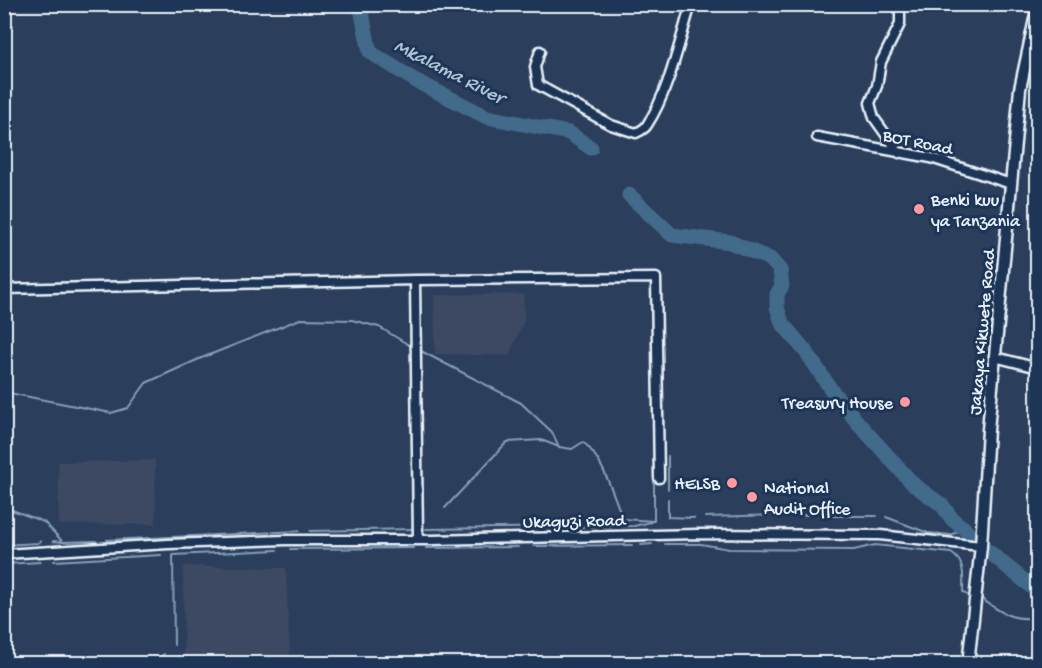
<svg xmlns="http://www.w3.org/2000/svg" width="1042" height="668" viewBox="0 0 1042 668" font-family="'Gochi Hand',sans-serif">
  <rect width="100%" height="100%" fill="#2b3e5c"/>
  <filter id="ink" filterUnits="userSpaceOnUse"><feTurbulence type="fractalNoise" baseFrequency=".0167" numOctaves="2"/><feDisplacementMap in="SourceGraphic" scale="12" xChannelSelector="R" yChannelSelector="G"/><feConvolveMatrix kernelMatrix="1 2 1 2 8 2 1 2 1" color-interpolation-filters="sRGB"/></filter>
  <g filter="url(#ink)">
    <path fill="#3c4863" d="M524 294V321L509 356 435 354 434 295Z
      M155 460 156 524 59 525 58 462Z
      M183 566 286 568 290 663H184Z"/>
    <g fill="none" stroke-linecap="round" stroke-linejoin="round">
      <path stroke="#85a0b7" stroke-width="2" d="M337 4 362 14
        M419 350 521 403 552 432 559 447 572 449 583 442C603 458 613 495 623 519L654 521
        M4 392 111 413 128 408 146 383 199 359 300 319 352 320 379 327 414 348
        M668 489V456
        M668 499V517L694 518
        M4 507 44 522 63 542
        M445 508 507 442 541 440 559 447
        M788 515H807
        M819 516H877
        M705 517 776 515
        M886 517 928 533 951 535 964 528
        M654 521V456
        M426 529 634 526 651 522
        M310 531 414 529
        M107 540 299 531
        M53 541 63 542 96 541
        M665 544H701L729 549 854 550 875 545 951 553C966 562 963 577 963 592L967 595
        M4 545 38 543 41 541
        M641 545 652 544
        M534 546 632 545
        M426 548 518 547
        M290 549 413 548
        M54 561 161 555
        M4 564 41 562
        M982 599C1003 614 1011 620 1038 618
        M174 645 173 555 277 550
        M152 664 164 654"/>
      <path stroke="#436a8b" stroke-width="15" d="M360 4 370 52 416 81 487 117 569 133 591 148
        M629 195 672 235 730 242 770 259 780 270 782 286 777 294V307L782 323 807 353 832 391 859 424 914 485 942 505 953 520 964 528 970 536
        M988 551 1038 592"/>
      <defs>
        <path id="street" d="M897 4 900 11V24L881 62 877 86 870 103 874 118 899 153
          M540 51 535 67 538 85 611 125 636 133C640 131 645 129 647 125 668 94 680 40 691 4
          M817 137 931 158 1011 184
          M415 280 656 278 659 478
          M4 289 415 280 418 539
          M995 357 1038 368
          M4 554 168 544 286 540H432L698 534 880 535 981 546"/>
        <path id="secondary" d="M968 664 981 546 988 430 1020 89 1038 5"/>
      </defs>
      <use href="#street" stroke="#e8f1f8" stroke-width="13"/>
      <use href="#secondary" stroke="#e8f1f8" stroke-width="15"/>
      <use href="#street" stroke="#1d3557" stroke-width="8"/>
      <use href="#secondary" stroke="#1d3557" stroke-width="10"/>
    </g>
  </g>
  <g fill="#ff9aa2" stroke="#1d3557" stroke-width="2">
    <circle cx="919" cy="209" r="6"/>
    <circle cx="905" cy="402" r="6"/>
    <circle cx="732" cy="483" r="6"/>
    <circle cx="752" cy="497" r="6"/>
  </g>
  <g text-anchor="middle" stroke-width="6" stroke-linejoin="round" paint-order="stroke">
    <g font-size="18" fill="#e8f1f8" stroke="#1d3557">
      <text transform="translate(918 141) rotate(12)" y="6">BOT Road</text>
      <text transform="translate(981 332) rotate(-85)" y="6">Jakaya Kikwete Road</text>
      <text transform="translate(574 520) rotate(-1)" y="6">Ukaguzi Road</text>
    </g>
    <g font-size="18" fill="#e8f1f8" stroke="#1d3557" text-anchor="start">
      <text x="931" y="205">Benki kuu<tspan x="931" dy="21">ya Tanzania</tspan></text>
      <text x="893" y="408" text-anchor="end">Treasury House</text>
      <text x="720" y="489" text-anchor="end">HELSB</text>
      <text x="764" y="493">National<tspan x="764" dy="21">Audit Office</tspan></text>
    </g>
    <g font-size="20" font-style="italic" fill="#aec2d2" stroke="#1d3557">
      <text transform="translate(450 70) rotate(27)" y="7">Mkalama River</text>
    </g>
  </g>
  <rect width="1042" height="668" fill="none" stroke="#1d3557" stroke-width="24"/>
  <rect x="12" y="12" width="1018" height="644" fill="none" stroke="#e8f1f8" stroke-width="2" filter="url(#ink)"/>
</svg>
